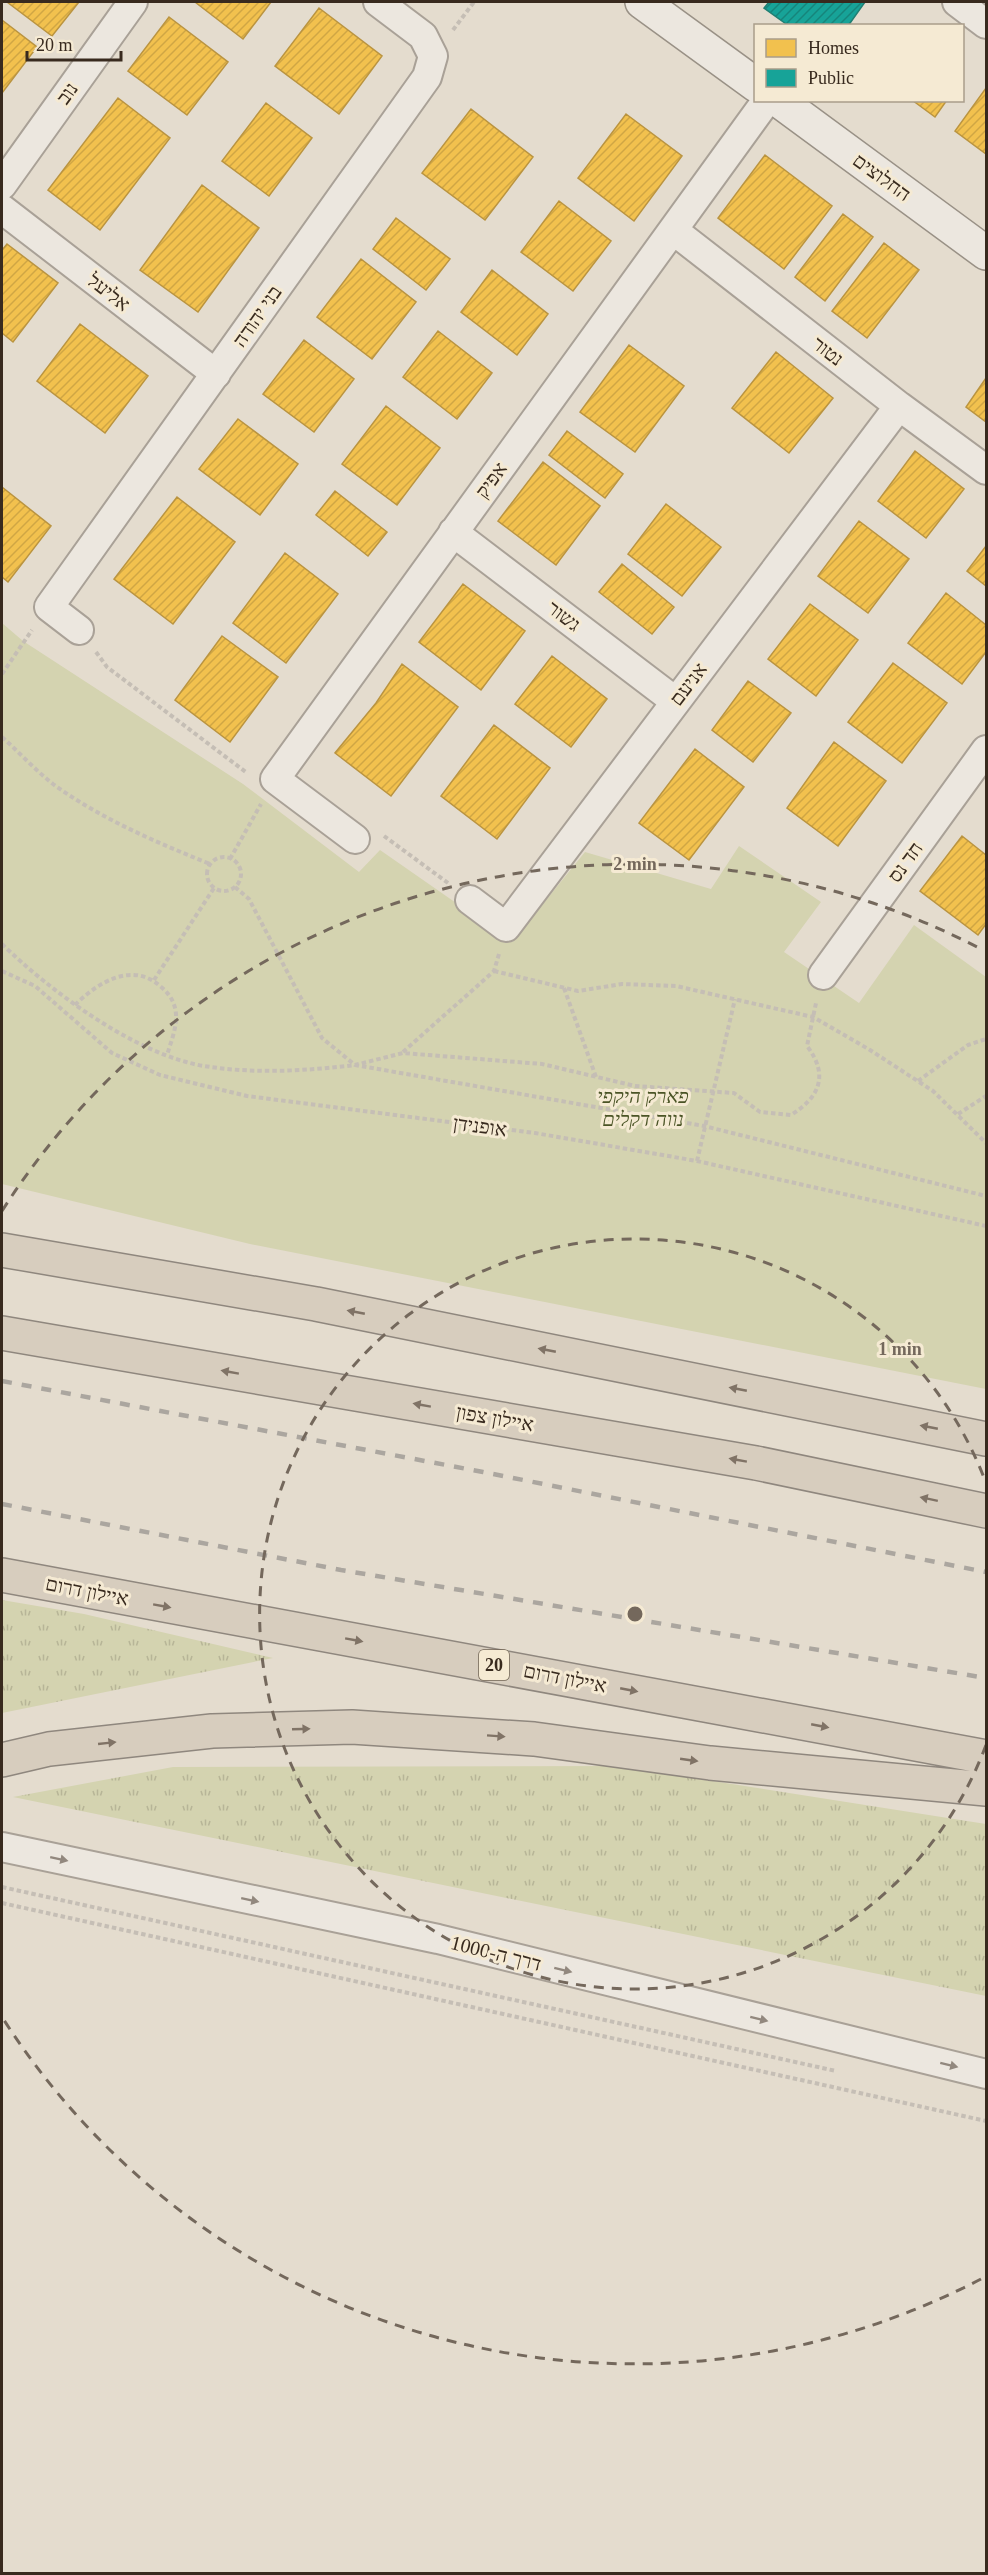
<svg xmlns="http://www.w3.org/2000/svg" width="988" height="2575" viewBox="0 0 988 2575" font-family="'Times New Roman',Heebo,serif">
  <defs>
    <pattern id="grass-tufts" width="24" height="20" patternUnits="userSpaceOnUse" patternTransform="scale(1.5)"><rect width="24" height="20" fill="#d4d3b0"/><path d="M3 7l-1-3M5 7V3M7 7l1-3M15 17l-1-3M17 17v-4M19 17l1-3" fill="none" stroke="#b7b597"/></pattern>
    <pattern id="homes-hatch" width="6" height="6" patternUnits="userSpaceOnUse" patternTransform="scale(1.5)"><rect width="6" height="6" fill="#f2c14e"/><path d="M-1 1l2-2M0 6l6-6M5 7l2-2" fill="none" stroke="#d0a644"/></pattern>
    <pattern id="public-hatch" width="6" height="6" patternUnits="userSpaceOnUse" patternTransform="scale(1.5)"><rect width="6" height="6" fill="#17a398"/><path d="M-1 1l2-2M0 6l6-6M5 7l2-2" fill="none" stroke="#16857b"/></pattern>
  </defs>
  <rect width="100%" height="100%" fill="#e4dcce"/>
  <path fill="url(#grass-tufts)" d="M2 1600 84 1614 273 1658 2 1713Z
    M617 1766 986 1824V1996L13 1797 173 1767Z"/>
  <path fill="#d4d3b0" d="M2 623 23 641 243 784 359 872 380 850 512 942 585 852 711 889 739 846 821 902 784 952 859 1003 914 925 986 977V1389L250 1244 2 1184Z"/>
  <path fill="url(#homes-hatch)" stroke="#ba9440" stroke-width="1.5" d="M7 2H79L52 36Z
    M195 2H271L243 39Z
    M319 8 382 56 339 114 275 66Z
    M169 17 228 62 187 115 128 71Z
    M2 20 37 47 2 93Z
    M986 88V154L955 131Z
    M118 98 170 138 100 230 48 190Z
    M912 100H947L935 117Z
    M266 103 312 138 269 196 222 161Z
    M471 109 533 157 485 220 422 173Z
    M626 114 682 156 634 221 578 178Z
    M765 155 832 206 784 269 718 218Z
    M202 185 259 228 198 312 140 270Z
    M559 201 611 241 573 291 521 252Z
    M843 214 873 237 825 301 795 277Z
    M396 218 450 259 426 290 373 249Z
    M884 243 919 270 867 338 832 311Z
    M7 244 58 283 13 342 2 333V250Z
    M361 259 416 302 372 359 317 317Z
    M492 270 548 314 517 355 461 312Z
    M80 324 148 376 105 433 37 381Z
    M438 331 492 373 457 419 403 377Z
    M304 340 354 379 314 432 263 394Z
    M629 345 684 386 635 452 580 412Z
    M776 352 833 398 789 453 732 408Z
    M986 378V422L966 407Z
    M386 406 440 448 397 505 342 464Z
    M238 419 298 464 260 515 199 469Z
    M567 431 623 474 605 498 549 455Z
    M915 451 964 489 926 538 878 501Z
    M543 462 600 506 556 565 498 521Z
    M2 487 51 526 8 582 2 577Z
    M335 491 387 532 368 556 316 515Z
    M177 497 235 542 173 624 114 579Z
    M666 504 721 547 682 596 628 554Z
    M859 521 909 559 868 613 818 576Z
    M986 546V586L967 571Z
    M285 553 338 594 286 663 233 623Z
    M622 564 674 607 652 634 599 592Z
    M463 584 525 631 481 690 419 642Z
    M946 593 986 625V652L962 684 908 643Z
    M810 604 858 640 816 696 768 659Z
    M222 636 278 677 230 742 175 700Z
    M552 656 607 699 571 747 515 704Z
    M893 663 947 703 902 763 848 722Z
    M402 664 458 707 391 796 335 753 376 703Z
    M748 681 791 713 753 762 712 730Z
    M494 725 550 768 497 839 441 796Z
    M834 742 886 781 838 846 787 808Z
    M695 749 744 787 689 860 639 823Z
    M962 836 986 855V924L978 935 920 891Z"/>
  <path fill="url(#public-hatch)" stroke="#217f73" stroke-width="1.5" d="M769 2H865L848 26H789L764 8Z"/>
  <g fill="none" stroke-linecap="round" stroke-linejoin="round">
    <defs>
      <path id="street" d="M957 2 986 24
        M2 185 133 2
        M2 209 216 374
        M673 230 899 406 986 470
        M453 532 675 701
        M79 630 49 607 427 77 433 56 423 36 378 2
        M355 839 275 779 767 100
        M470 900 506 927 899 406
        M823 975 986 750
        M2 1847 438 1939 986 2074"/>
      <path id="secondary" d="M642 2 756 85
        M778 100 986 253"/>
      <path id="highway" d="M2 1250 316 1304 986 1439
        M2 1333 756 1463 986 1511
        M2 1575 986 1757
        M2 1760 49 1749 212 1731 352 1727 534 1739 710 1763 986 1789"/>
    </defs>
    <use href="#street" stroke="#a9a197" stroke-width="32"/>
    <use href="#secondary" stroke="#999186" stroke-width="36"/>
    <use href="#highway" stroke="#8f877e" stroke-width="36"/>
    <path stroke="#c5beb5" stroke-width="4" stroke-dasharray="4.5 3" stroke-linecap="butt" d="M453 30 474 2
      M96 652 107 667 247 773
      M2 674 32 630
      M2 737C19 752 35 770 53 784 101 819 156 842 210 864
      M384 836 448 883
      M207 874a17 17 0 1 1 34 0a17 17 0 1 1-34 0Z
      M230 859 261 804
      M235 887 249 899 322 1038 355 1065 403 1053 542 1064 635 1086 734 1093 760 1112 791 1115C820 1097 829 1075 807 1046L816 1003
      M2 944C50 991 136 1055 204 1066 253 1074 306 1071 355 1065L704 1126 986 1196
      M2 971 35 986 112 1053 160 1075 247 1096 535 1133 697 1161 986 1226
      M494 971 578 991 622 984 676 986 813 1017 870 1050 933 1091 986 1143
      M154 980 214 888
      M564 988 596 1077
      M75 1005C97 983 132 961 160 986 169 993 175 1002 176 1014 177 1027 171 1042 167 1055
      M403 1052 494 971 499 954
      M918 1081 968 1045 986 1039
      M958 1114 986 1096
      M697 1161 735 999
      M2 1887 836 2071
      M2 1903 986 2121"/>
    <use href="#street" stroke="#ece7df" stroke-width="28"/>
    <use href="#secondary" stroke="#ece7df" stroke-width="33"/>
    <use href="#highway" stroke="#d7cdbe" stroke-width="33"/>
    <path stroke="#aba69f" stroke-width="4.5" stroke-dasharray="10 10" stroke-linecap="butt" d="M2 1381 483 1472 986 1572
      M2 1504 341 1570 986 1678"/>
  </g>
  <defs><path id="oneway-solid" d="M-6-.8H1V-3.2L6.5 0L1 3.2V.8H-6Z" transform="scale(1.5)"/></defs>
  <g fill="#807366">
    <use href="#oneway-solid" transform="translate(356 1312) rotate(-169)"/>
    <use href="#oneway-solid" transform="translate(547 1350) rotate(-169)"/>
    <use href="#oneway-solid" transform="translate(230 1372) rotate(-170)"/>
    <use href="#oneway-solid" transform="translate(738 1389) rotate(-169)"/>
    <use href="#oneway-solid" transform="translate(422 1405) rotate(-170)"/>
    <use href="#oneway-solid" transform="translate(929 1427) rotate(-169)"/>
    <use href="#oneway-solid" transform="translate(738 1460) rotate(-170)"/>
    <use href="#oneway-solid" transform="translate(929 1499) rotate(-168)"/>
    <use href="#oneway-solid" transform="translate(162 1606) rotate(10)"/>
    <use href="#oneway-solid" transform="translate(354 1640) rotate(10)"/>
    <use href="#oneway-solid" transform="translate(629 1690) rotate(11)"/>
    <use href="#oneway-solid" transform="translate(820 1726) rotate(11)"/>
    <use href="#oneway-solid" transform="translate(301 1729) rotate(-2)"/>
    <use href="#oneway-solid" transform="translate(496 1736) rotate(4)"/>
    <use href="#oneway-solid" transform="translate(107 1743) rotate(-6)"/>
    <use href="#oneway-solid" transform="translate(689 1760) rotate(8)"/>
  </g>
  <g fill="#92887e">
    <use href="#oneway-solid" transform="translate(59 1859) rotate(12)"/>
    <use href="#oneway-solid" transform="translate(250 1900) rotate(12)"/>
    <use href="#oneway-solid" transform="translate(563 1970) rotate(14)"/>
    <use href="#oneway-solid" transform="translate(759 2019) rotate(14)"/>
    <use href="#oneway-solid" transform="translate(949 2065) rotate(14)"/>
  </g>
  <g fill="none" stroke="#74685c" stroke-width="3" stroke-dasharray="10 8">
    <path d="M986 1745A375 375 0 1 1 986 1483"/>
    <path d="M981 2279A750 750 0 0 1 2 2017M2 1211A750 750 0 0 1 981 949"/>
  </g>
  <g text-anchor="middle" stroke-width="6" stroke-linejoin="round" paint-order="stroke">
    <rect fill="#f5ead3" stroke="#716454" stroke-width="1.5" x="479" y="1650" width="30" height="30" rx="4.5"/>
    <g font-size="18" font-weight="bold" fill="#382a1e">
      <text x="494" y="1671">20</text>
    </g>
    <g font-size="20" fill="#382a1e" stroke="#f5ead3">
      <text transform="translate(67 93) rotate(-54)" y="7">נוב</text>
      <text transform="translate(882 177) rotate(36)" y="7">החלוצים</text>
      <text transform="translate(109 292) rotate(38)" y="7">אליעל</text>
      <text transform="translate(257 316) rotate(-55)" y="7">בני יהודה</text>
      <text transform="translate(828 351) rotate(38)" y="7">נטור</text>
      <text transform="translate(491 480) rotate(-54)" y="7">אפיק</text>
      <text transform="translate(564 616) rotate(37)" y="7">גשור</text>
      <text transform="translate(688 684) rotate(-53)" y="7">אניעם</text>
      <text transform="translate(905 862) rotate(-54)" y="7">חד נס</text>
      <text transform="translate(480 1126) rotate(8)" y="7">אופנידן</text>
      <text transform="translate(495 1418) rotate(10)" y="7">איילון צפון</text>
      <text transform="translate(87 1591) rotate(11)" y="7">איילון דרום</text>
      <text transform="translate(565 1678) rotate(11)" y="7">איילון דרום</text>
      <text transform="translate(496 1953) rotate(14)" y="7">דרך ה-1000</text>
    </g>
    <g font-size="20" font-style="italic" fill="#4a5425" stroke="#f5ead3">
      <text x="643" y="1103">פארק היקפי<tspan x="643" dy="23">נווה דקלים</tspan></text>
    </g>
  </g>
  <circle cx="635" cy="1614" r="9" fill="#74685c" stroke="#f5ead3" stroke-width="3"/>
  <g font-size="18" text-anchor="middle" font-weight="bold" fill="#74685c" stroke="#f5ead3" stroke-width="6" stroke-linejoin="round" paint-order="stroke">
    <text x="635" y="870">2 min</text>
    <text x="900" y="1355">1 min</text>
  </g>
  <rect width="988" height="2575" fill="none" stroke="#382a1e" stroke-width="6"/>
  <rect x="754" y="24" width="210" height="78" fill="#f5ead3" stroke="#a99d8b" stroke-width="1.5"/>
  <rect x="766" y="39" width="30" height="18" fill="#f2c14e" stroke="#a99d8b" stroke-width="1.5"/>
  <text x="808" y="54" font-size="18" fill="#382a1e">Homes</text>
  <rect x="766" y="69" width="30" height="18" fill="#17a398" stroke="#a99d8b" stroke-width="1.5"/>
  <text x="808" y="84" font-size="18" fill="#382a1e">Public</text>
  <path d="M27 51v9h94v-9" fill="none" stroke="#382a1e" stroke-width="3"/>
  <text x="36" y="51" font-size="18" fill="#382a1e" stroke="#f5ead3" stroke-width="4.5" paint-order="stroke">20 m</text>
</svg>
